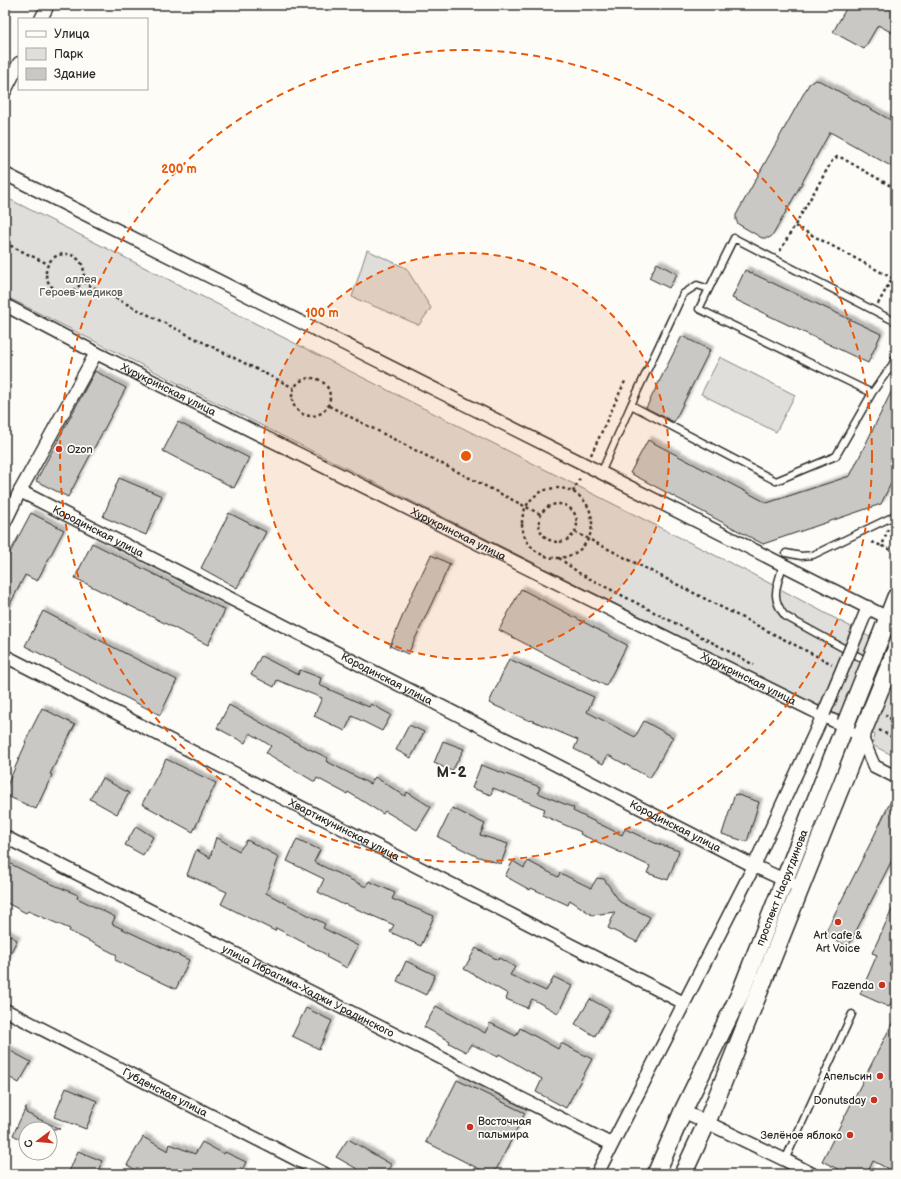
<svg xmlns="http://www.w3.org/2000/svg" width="901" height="1179" viewBox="0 0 901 1179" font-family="'Balsamiq Sans',sans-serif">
  <defs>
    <filter id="shadow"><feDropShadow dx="3.5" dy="-3.5" stdDeviation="1" flood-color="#0004"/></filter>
  </defs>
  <rect width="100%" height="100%" fill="#fdfcf7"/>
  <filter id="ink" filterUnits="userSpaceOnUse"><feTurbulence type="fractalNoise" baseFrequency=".025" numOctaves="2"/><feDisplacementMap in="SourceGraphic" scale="8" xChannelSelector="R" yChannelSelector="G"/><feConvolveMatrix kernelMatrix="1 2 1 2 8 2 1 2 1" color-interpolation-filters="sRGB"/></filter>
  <g filter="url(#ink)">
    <path fill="#dfdeda" stroke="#858482" d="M5 197 754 575 896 651V757L872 745 875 735 5 296Z
      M367 250 406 268 431 308 419 325 352 297Z
      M720 357 795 395 776 432 701 394Z"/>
    <path fill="#c9c8c4" stroke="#2b2b2b" filter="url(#shadow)" d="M848 5H896V35L878 25 864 49 833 32Z
      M815 80 820 81 896 123V169L830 132 773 235 769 238H762L738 224 736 220V215L809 84Z
      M657 263 677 274 669 288 649 278Z
      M745 270 881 334 868 363 732 298Z
      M682 336 710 350 674 422 646 408Z
      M95 371 126 388 68 497 36 481Z
      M896 382V473L881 504 763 544 630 473 648 440 767 503 850 476Z
      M178 422 249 458 234 488 163 451Z
      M119 478 162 496 146 535 103 517Z
      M31 513 64 530 37 581 25 575 5 614V562Z
      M229 513 266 532 237 588 201 568Z
      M92 543 225 610 208 645 75 578Z
      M431 555 450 564 408 654 390 646 410 598Z
      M521 589 627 645 606 686 499 630Z
      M43 611 177 680 160 715 25 646Z
      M261 656 298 675 300 670 321 678 319 685 369 707 371 704 391 715 382 731 352 716 345 731 314 716 322 698 277 680 274 687 251 675Z
      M509 659 594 697 587 712 635 737 644 721 673 737 650 778 608 755 603 764 574 749 578 740 531 720 530 721 489 703Z
      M229 705 301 745 328 758 326 761 370 784 375 777 405 796 407 792 431 807 417 830 385 811 383 814 348 792 347 794 317 778 315 782 266 753 271 746 250 733 245 743 217 728Z
      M42 708 75 725 50 774 52 775 36 809 5 795V790L26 743 25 742Z
      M409 725 424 732 411 758 396 750Z
      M443 741 464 749 452 771 434 763Z
      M166 759 216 783 193 832 142 804Z
      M481 765 540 787 538 793 574 808 573 811 622 835 625 829 655 843 679 851 668 880 647 873 650 866 580 834 581 832 542 815 545 809 493 788 491 795 472 788Z
      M102 778 129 793 117 814 90 799Z
      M896 790V852L848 947 824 935 873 838Z
      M735 794 759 802 747 842 722 834Z
      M452 808 485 824 480 835 508 844 501 864 476 856 438 837Z
      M136 826 153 837 143 855 125 845Z
      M216 837 239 851 247 840 279 857 266 893 325 924 323 928 358 946 347 968 326 957 327 955 276 928 275 931 221 904 227 892 187 875 196 850 210 858Z
      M297 839 320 850 314 862 366 887 369 881 395 893 392 899 434 916 421 946 390 932 394 925 345 904 344 905 318 892 324 879 287 861Z
      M5 861 40 879 78 895 77 898 115 917 112 924 189 960 176 989 115 960 117 955 69 931 70 929 28 911 26 913 5 902Z
      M513 861 524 868 528 861 558 877 560 873 591 888 597 878 604 879 620 902 650 917 637 942 608 928 615 912 592 915 570 900 568 905 531 888 530 890 505 876Z
      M896 901V950L889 965 896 968V992L889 1007 860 994 877 955 872 953Z
      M5 933 17 940 5 964Z
      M476 948 498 960 499 958 515 967 510 975 546 991 554 977 572 986 558 1013 532 999 527 1008 506 999 508 994 464 969Z
      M406 961 435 975 426 995 397 981Z
      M590 999 610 1010 595 1036 575 1024Z
      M436 1006 485 1033 490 1023 516 1036 520 1028 558 1049 561 1043 592 1059 566 1108 536 1092 542 1079 499 1054 498 1057 471 1044 466 1052 449 1043 450 1041 424 1027Z
      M306 1008 332 1021 319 1049 292 1036Z
      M896 1016V1173L873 1161 867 1174H847L822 1161Z
      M5 1048 31 1062 19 1083 5 1075Z
      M457 1080 525 1113 494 1174H489L426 1142Z
      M66 1088 97 1101 86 1129 54 1117Z
      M26 1107V1113L60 1129H26V1142L13 1135Z
      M143 1137 168 1151 170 1144 195 1154 202 1142 224 1154 225 1152 246 1162 240 1174H142L127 1165Z
      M348 1139 392 1165 386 1174H366L336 1157Z
      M78 1151 102 1161 97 1174H68Z"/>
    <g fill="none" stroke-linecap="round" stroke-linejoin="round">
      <defs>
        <path id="lane" d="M892 365 896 357
          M872 393 699 309 734 238 896 322
          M631 405 776 481 836 456 872 393 892 365 896 366
          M601 473 631 405 683 294 697 285 709 289
          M786 553 801 556 813 555 892 517 896 513
          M783 564C778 586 769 596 785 616L896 677
          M785 1160 852 1014"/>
        <g id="street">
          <path d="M41 19 48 5"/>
          <path d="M5 91 19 63"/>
          <path d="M5 174 586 465 896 622"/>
          <path id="s1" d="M5 305 96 353 844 726 861 736 874 766 896 777"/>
          <path id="s2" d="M20 491 754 866 791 883"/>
          <path d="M5 522 20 491 96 353"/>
          <path d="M859 629 868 607"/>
          <path id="s3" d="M5 656 684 1003"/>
          <path id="s4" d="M5 837 611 1144"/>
          <path id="s5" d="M5 1010 325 1174"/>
          <path d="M683 1111 785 1160 812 1174"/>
          <path d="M597 1174 754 866 824 713"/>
        </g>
        <g id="secondary">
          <path d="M880 638 896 597"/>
          <path id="s6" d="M656 1174 683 1111 740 994 846 723"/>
          <path d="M683 1174 707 1122 863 731"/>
        </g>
      </defs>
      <use href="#lane" stroke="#2b2b2b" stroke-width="9"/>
      <use href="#street" stroke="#2b2b2b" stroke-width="15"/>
      <use href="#secondary" stroke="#2b2b2b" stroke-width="20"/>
      <path stroke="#2b2b2b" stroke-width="2.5" stroke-dasharray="3 3" stroke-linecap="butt" d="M795 226 892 278
        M5 243 48 264
        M780 251 832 161 837 157 842 158 896 189
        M46 273a19 19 0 1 1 38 0a19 19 0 1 1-38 0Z
        M83 282 294 388
        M878 304 896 271
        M292 397a19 19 0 1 1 38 0a19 19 0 1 1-38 0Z
        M329 406 540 514
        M591 455 626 379
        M522 523a35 35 0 1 1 70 0a35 35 0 1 1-70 0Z
        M573 492 581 476
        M539 523a19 19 0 1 1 38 0a19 19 0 1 1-38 0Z
        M888 529 882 546 896 552
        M575 532 832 664
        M872 542 882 546
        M559 558 579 573 719 646 754 665
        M887 714 886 716 896 722
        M879 730 896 739"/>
      <use href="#lane" stroke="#fdfcf7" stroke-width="6"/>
      <use href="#street" stroke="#fdfcf7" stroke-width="12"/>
      <use href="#secondary" stroke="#fdfcf7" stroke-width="17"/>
      <defs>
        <path id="street-bridge" d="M824 713 859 629"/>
        <path id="secondary-bridge" d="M846 723 880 638
          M863 731 896 650"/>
      </defs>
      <use href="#street-bridge" stroke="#2b2b2b" stroke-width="15" stroke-linecap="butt"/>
      <use href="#secondary-bridge" stroke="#2b2b2b" stroke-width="20" stroke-linecap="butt"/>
      <use href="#street-bridge" stroke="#fdfcf7" stroke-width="12"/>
      <use href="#secondary-bridge" stroke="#fdfcf7" stroke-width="17"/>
    </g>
  </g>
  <circle cx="466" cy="456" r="203" fill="#e8590c" fill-opacity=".12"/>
  <g fill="none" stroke="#e8590c" stroke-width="2" stroke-dasharray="7 5">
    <circle cx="466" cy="456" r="203"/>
    <circle cx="466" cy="456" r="406"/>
  </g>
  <g fill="#c8321e" stroke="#fdfcf7" stroke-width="1.5">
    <circle cx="59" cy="449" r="4"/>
    <circle cx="838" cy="922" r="4"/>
    <circle cx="882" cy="985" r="4"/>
    <circle cx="880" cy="1076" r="4"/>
    <circle cx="874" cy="1100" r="4"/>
    <circle cx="470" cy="1127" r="4"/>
    <circle cx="850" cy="1135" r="4"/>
  </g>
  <g text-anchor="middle" stroke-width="3.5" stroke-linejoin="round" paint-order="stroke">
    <g font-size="11" fill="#585857" stroke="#fdfcf7">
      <text x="81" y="283">аллея<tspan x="81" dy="13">Героев-медиков</tspan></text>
    </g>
    <g font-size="11" fill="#2b2b2b" stroke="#fdfcf7">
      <text dy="4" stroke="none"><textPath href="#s1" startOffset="184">Хурукринская улица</textPath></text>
      <text dy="4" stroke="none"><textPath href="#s2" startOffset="88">Кородинская улица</textPath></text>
      <text dy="4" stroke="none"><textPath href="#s1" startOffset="508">Хурукринская улица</textPath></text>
      <text dy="4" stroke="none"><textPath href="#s1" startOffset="832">Хурукринская улица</textPath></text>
      <text dy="4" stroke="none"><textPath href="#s2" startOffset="412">Кородинская улица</textPath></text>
      <text dy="4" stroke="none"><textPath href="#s2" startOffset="736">Кородинская улица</textPath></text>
      <text dy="4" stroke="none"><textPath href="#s3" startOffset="381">Хвартикунинская улица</textPath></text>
      <text dy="4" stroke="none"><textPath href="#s6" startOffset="313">проспект Насрутдинова</textPath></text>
      <text dy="4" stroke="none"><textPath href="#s4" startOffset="340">улица Ибрагима-Хаджи Урадинского</textPath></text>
      <text dy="4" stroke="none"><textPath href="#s5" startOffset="180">Губденская улица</textPath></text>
    </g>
    <g font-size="11" fill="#2b2b2b" stroke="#fdfcf7" text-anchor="end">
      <text x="67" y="453" text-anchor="start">Ozon</text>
      <text x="838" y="939" text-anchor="middle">Art cafe &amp;<tspan x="838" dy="13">Art Voice</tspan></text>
      <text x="874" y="989">Fazenda</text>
      <text x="872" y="1080">Апельсин</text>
      <text x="866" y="1104">Donutsday</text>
      <text x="478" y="1125" text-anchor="start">Восточная<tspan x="478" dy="13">пальмира</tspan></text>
      <text x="842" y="1139">Зелёное яблоко</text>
    </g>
    <g font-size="15" font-weight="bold" letter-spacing="1" fill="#2b2b2b" stroke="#fdfcf7">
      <text x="452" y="777">М-2</text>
    </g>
  </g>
  <circle cx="466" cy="456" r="6" fill="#e8590c" stroke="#fdfcf7" stroke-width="2"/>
  <g font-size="12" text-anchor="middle" font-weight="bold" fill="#e8590c" stroke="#fdfcf7" stroke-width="3.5" stroke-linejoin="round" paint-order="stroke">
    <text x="179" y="173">200 m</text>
    <text x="322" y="317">100 m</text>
  </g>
  <rect width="901" height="1179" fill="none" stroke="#fdfcf7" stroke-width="20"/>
  <rect x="10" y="10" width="881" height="1159" fill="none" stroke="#2b2b2b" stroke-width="1.5" filter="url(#ink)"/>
  <rect x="18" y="18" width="130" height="72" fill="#fdfcf7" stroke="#a9a8a5"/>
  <rect x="26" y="31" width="20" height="6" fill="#fdfcf7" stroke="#a9a8a5"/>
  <text x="54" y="38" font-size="12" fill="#2b2b2b">Улица</text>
  <rect x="26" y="48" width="20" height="12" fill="#dfdeda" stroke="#a9a8a5"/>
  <text x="54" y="58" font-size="12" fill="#2b2b2b">Парк</text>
  <rect x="26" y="68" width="20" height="12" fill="#c9c8c4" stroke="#a9a8a5"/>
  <text x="54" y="78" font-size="12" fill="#2b2b2b">Здание</text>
  <g transform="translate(38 1141) rotate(254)"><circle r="19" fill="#fdfcf7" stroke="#a9a8a5"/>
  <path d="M0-3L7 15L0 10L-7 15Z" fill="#c8321e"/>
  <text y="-6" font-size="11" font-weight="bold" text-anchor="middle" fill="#2b2b2b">С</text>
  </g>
</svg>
